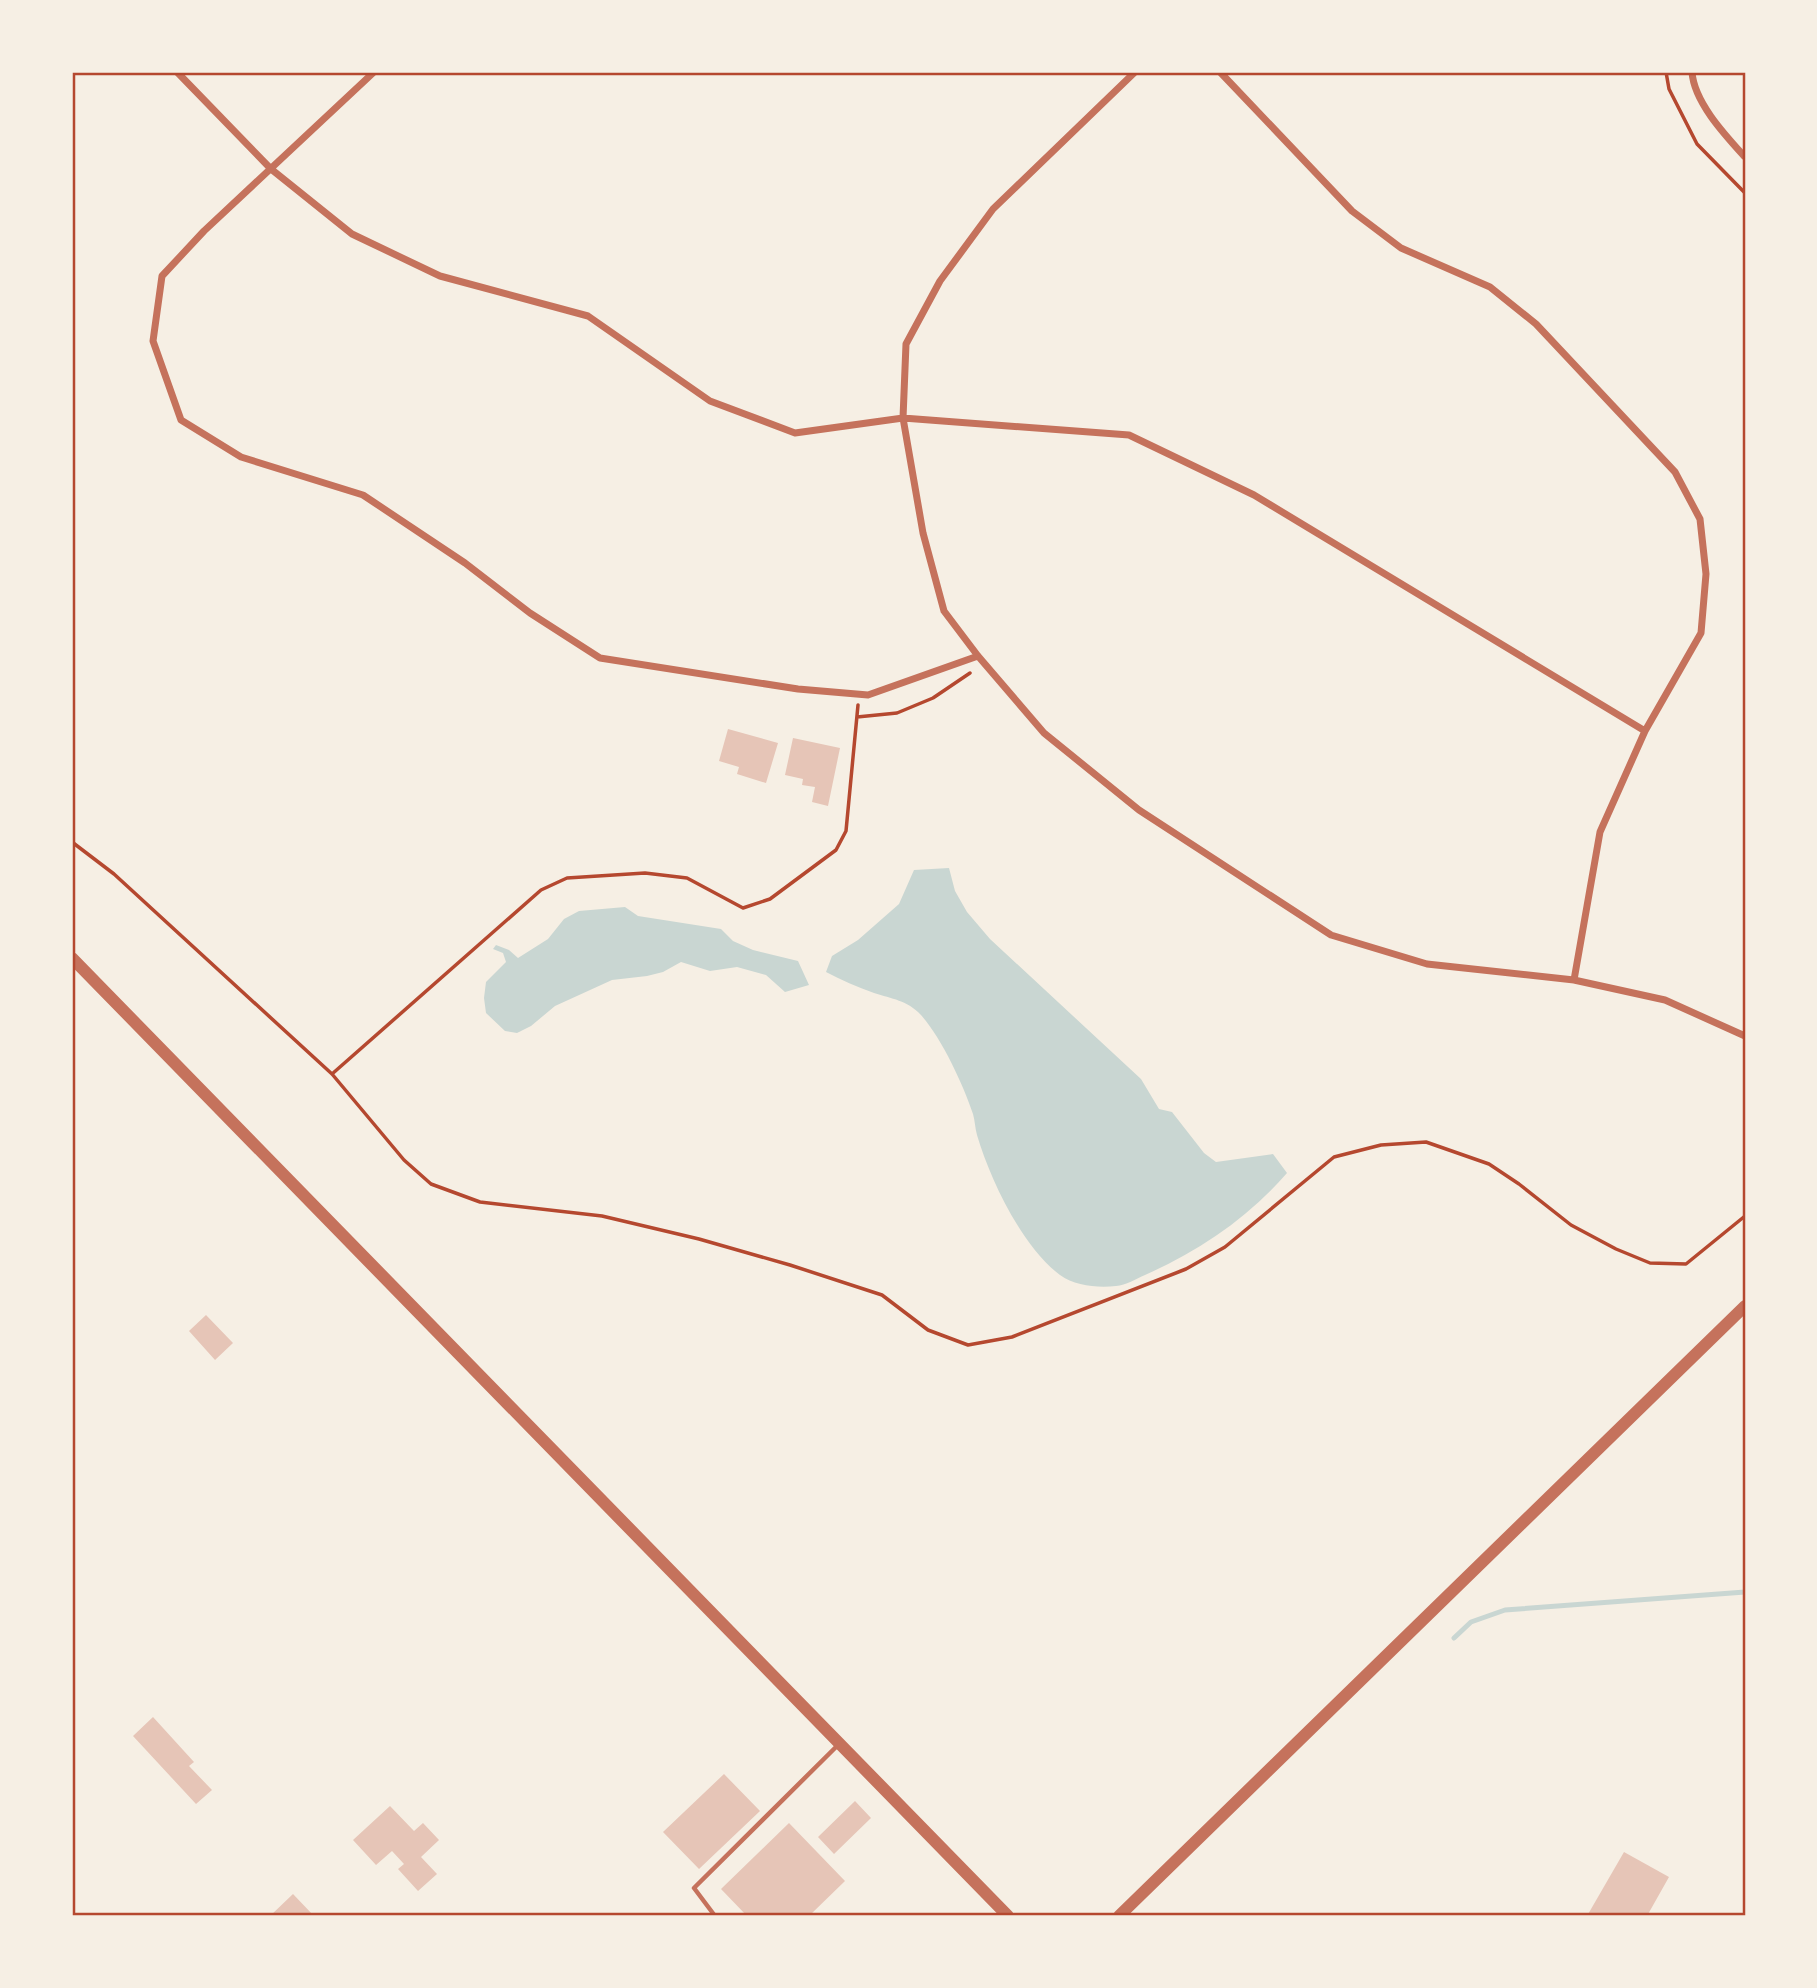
<svg xmlns="http://www.w3.org/2000/svg" width="1817" height="1988" viewBox="0 0 1817 1988" font-family="Lora,serif">
  <rect width="100%" height="100%" fill="#f6efe4"/>
  <path fill="#c9d6d2" d="M949 868 955 891 967 912 990 939 1141 1079 1159 1109 1172 1112 1204 1153 1216 1162 1273 1154 1287 1173C1248 1218 1199 1251 1145 1275 1136 1279 1126 1285 1116 1286 1098 1288 1075 1286 1060 1275 1022 1247 990 1179 977 1135 975 1128 975 1121 973 1114 963 1084 942 1039 921 1015 907 1000 892 999 874 993 857 987 841 980 826 972L832 956 858 940 899 904 914 870Z
    M625 907 638 916 721 929 733 941 753 950 798 961 809 985 785 992 766 975 737 967 710 971 681 962 663 972 647 976 612 980 555 1006 531 1026 517 1033 505 1031 486 1013 484 998 486 982 506 962 503 953 493 949 496 945 509 950 518 958 548 939 564 919 579 911Z"/>
  <g fill="none" stroke-linecap="round" stroke-linejoin="round">
    <path stroke="#c9d6d2" stroke-width="5" d="M1454 1638 1471 1622 1505 1610 1745 1592"/>
  </g>
  <path fill="#e6c5b7" d="M728 729 778 743 766 783 737 774 739 767 719 761Z
    M793 738 840 748 828 806 812 802 815 787 802 785 803 779 785 775Z
    M206 1315 233 1343 215 1360 189 1331Z
    M153 1717 194 1762 189 1766 212 1790 196 1804 133 1736Z
    M724 1774 760 1811 699 1869 663 1832Z
    M855 1801 871 1818 834 1854 818 1837Z
    M390 1806 414 1831 423 1823 439 1840 421 1857 437 1874 418 1891 398 1869 404 1864 392 1851 376 1865 353 1840Z
    M789 1823 845 1881 809 1916H747L721 1889Z
    M1624 1852 1669 1877 1647 1916H1587Z
    M293 1894 314 1916H270Z"/>
  <g fill="none" stroke-linecap="round" stroke-linejoin="round">
    <path stroke="#b5482f" stroke-width="3.5" d="M1666 72 1669 89 1697 144 1745 193
      M857 717 897 713 933 698 970 673
      M72 842 114 874 332 1074 404 1160 431 1184 480 1202 602 1216 699 1239 790 1265 882 1295 928 1330 968 1345 1012 1337 1186 1269 1225 1247 1334 1157 1381 1145 1426 1142 1489 1164 1519 1184 1571 1225 1616 1249 1650 1263 1686 1264 1745 1216
      M332 1074 541 890 567 878 645 873 687 878 743 908 770 899 836 850 846 831 858 705"/>
    <path stroke="#c5725c" stroke-width="4.5" d="M715 1916 694 1888 839 1744"/>
    <path stroke="#c5725c" stroke-width="7" d="M177 72 271 169 352 234 440 276 588 316 710 401 795 433 903 418 1129 435 1254 495 1645 731
      M374 72 204 231 162 276 153 341 181 420 241 457 363 495 465 563 530 613 600 658 798 689 868 695 978 656
      M1135 72 993 209 940 281 906 344 903 418 923 533 944 611 978 656 1044 733 1139 810 1331 935 1427 964 1574 980 1665 1000 1745 1036
      M1220 72 1352 211 1401 248 1490 287 1536 324 1675 472 1700 519 1706 574 1701 633 1645 731 1600 832 1574 980
      M1692 72C1694 102 1725 135 1745 157"/>
    <path stroke="#c5725c" stroke-width="12" d="M72 958 1008 1916
      M1119 1916 1745 1306"/>
  </g>
  <rect width="1817" height="1988" fill="none" stroke="#f6efe4" stroke-width="147"/>
  <rect x="74" y="74" width="1670" height="1840" fill="none" stroke="#b5482f" stroke-width="2.5"/>
</svg>
